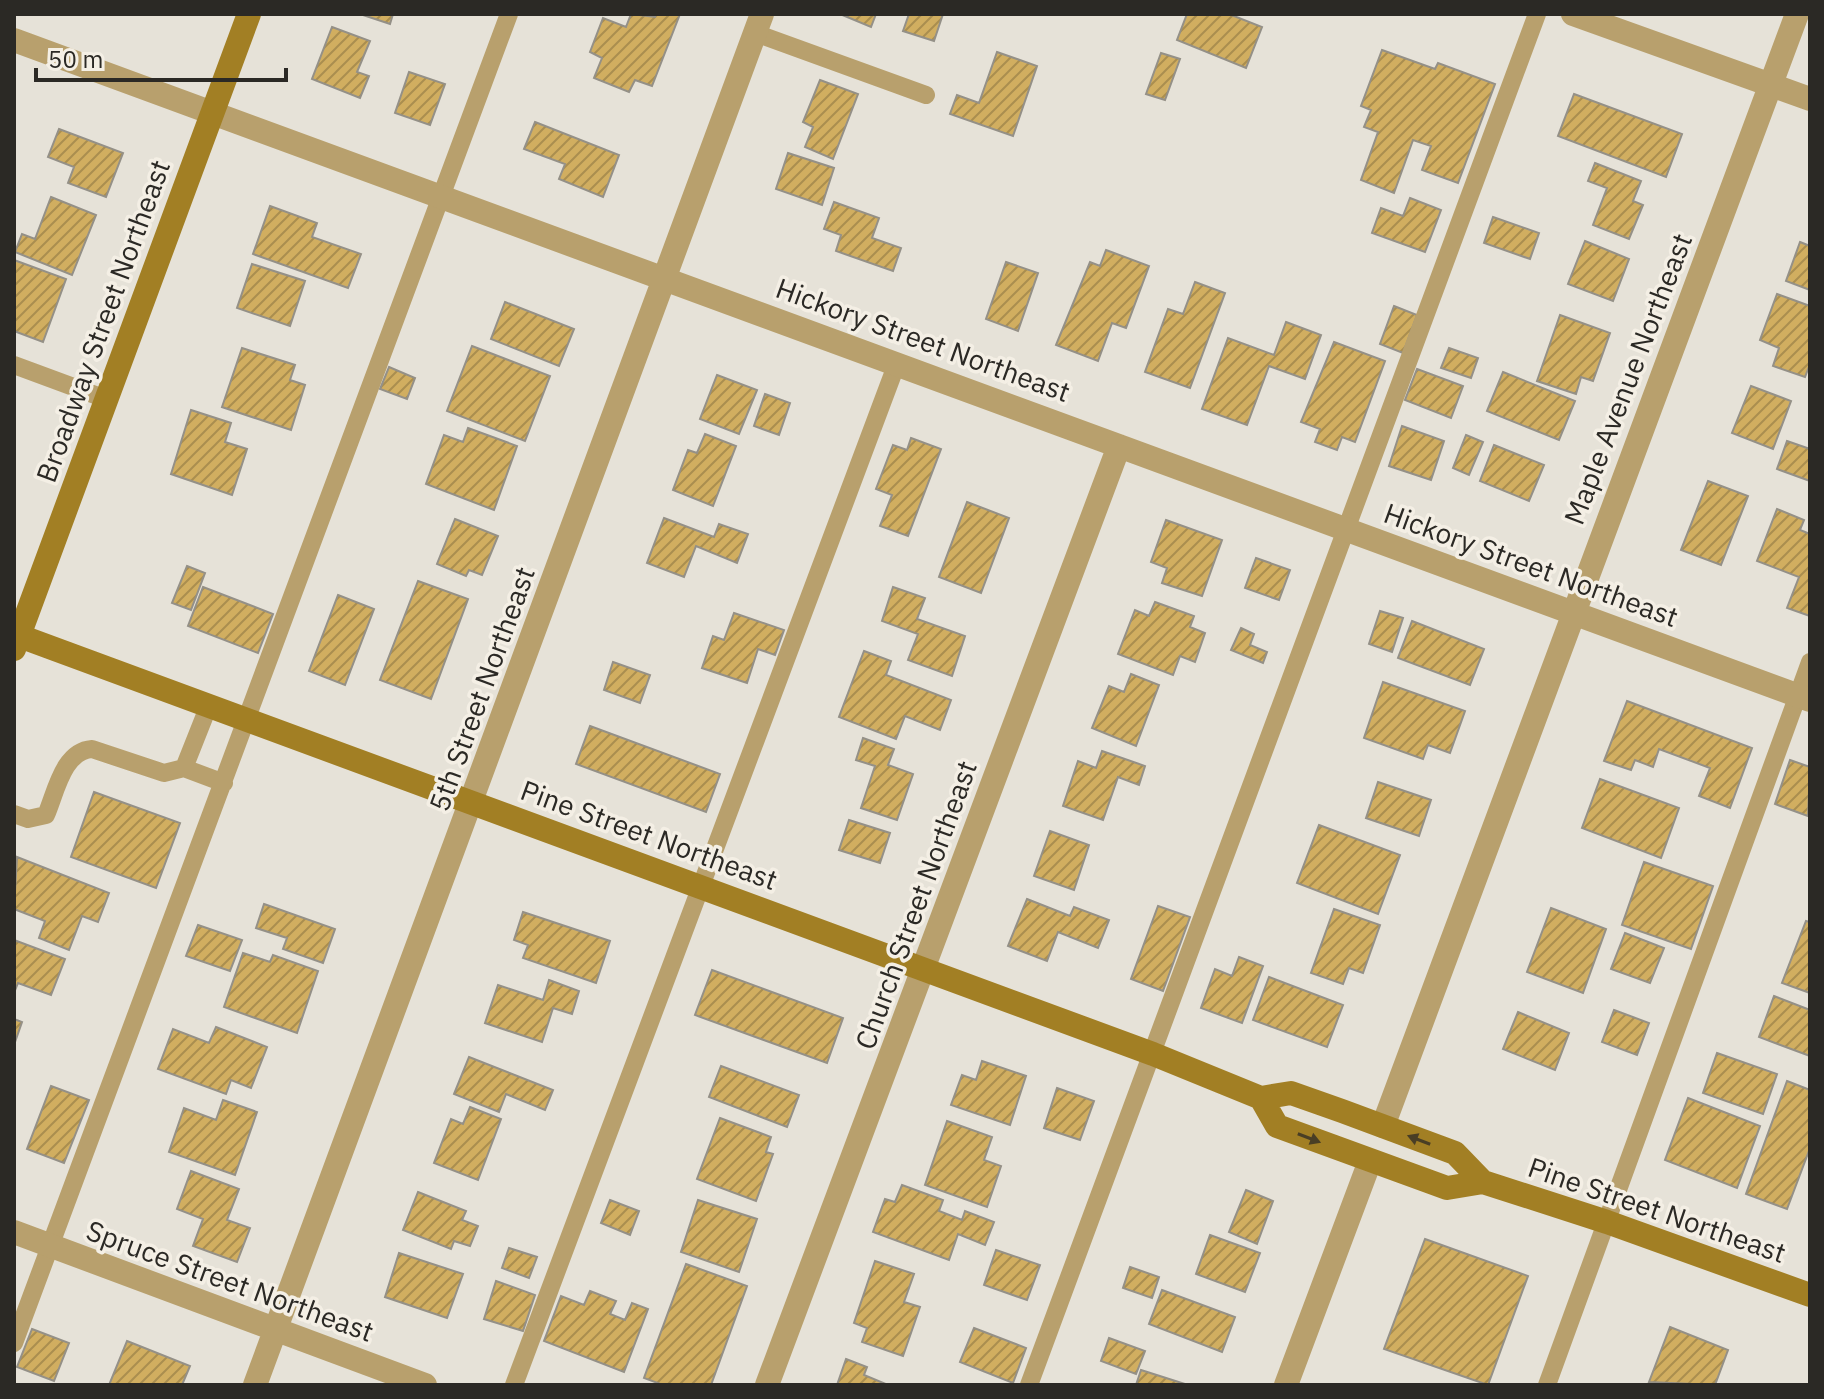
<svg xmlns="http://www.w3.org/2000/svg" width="1824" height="1399" viewBox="0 0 1824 1399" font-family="'IBM Plex Sans',sans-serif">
  <defs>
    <pattern id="building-hatch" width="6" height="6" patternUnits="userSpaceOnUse" patternTransform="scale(2)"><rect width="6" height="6" fill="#d1ae60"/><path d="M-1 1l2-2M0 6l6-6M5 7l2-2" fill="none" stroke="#aa8e4f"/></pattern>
  </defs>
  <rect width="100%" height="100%" fill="#e6e2d8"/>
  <path fill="url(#building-hatch)" stroke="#949087" stroke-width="2" d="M360 14H393L390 24Z
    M631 14 655 17 656 14H680L652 86 635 80 629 92 594 78 602 58 590 52 603 18 626 27Z
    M840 14H876L871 27Z
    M909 14H943L934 41 903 31Z
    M1187 14H1229L1262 27 1246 68 1177 40Z
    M332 27 370 41 357 72 369 76 360 98 312 79Z
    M1382 50 1435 69 1438 63 1495 84 1458 183 1422 170 1431 146 1413 140 1394 193 1361 180 1378 132 1364 127 1371 110 1361 106Z
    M997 52 1037 66 1013 136 950 114 957 95 979 103Z
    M1161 53 1180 59 1165 100 1146 94Z
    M409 72 445 84 430 125 395 113Z
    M820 80 858 94 833 159 805 147 813 127 803 122Z
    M1574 94 1682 134 1666 177 1558 136Z
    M535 122 619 155 603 197 559 179 565 164 524 149Z
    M59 129 123 153 106 197 68 183 74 167 48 157Z
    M788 153 834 168 822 205 776 189Z
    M1595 163 1641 181 1633 201 1643 205 1629 239 1593 225 1607 188 1588 181Z
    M51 197 96 215 72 275 15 252 22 234 35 239Z
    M1410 198 1441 210 1425 252 1372 233 1381 208 1403 216Z
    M834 202 879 218 872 238 901 248 893 271 836 251 841 235 824 229Z
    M270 206 317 223 312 237 361 254 348 288 253 254Z
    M1493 217 1539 233 1530 259 1484 243Z
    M1585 241 1629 259 1613 301 1568 284Z
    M1800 242 1810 246V290L1786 281Z
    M1106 250 1149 266 1126 328 1112 323 1098 361 1056 345 1090 262 1100 266Z
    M14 260 66 279 43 342 14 331Z
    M1006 262 1038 273 1018 331 986 319Z
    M252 264 305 281 290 326 237 308Z
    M1195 282 1225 293 1190 388 1145 372 1168 309 1183 314Z
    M1777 294 1810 306V364L1805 377 1773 366 1779 348 1760 340Z
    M505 302 574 329 559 366 491 339Z
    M1394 306 1417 315 1403 353 1380 344Z
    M1560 315 1610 333 1593 381 1581 377 1576 394 1537 381Z
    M1286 322 1321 335 1305 379 1269 366 1247 425 1202 409 1228 338 1274 355Z
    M1334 342 1385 361 1355 442 1342 437 1337 450 1315 442 1320 429 1301 422Z
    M472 346 550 376 525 441 447 411Z
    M242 348 295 365 290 380 305 385 291 430 222 407Z
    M1449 348 1478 358 1471 378 1441 368Z
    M389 367 415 378 407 399 380 389Z
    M1417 369 1463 386 1451 418 1405 400Z
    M1503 372 1575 401 1559 440 1487 411Z
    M717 375 757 390 739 434 700 419Z
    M1751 386 1791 401 1773 449 1732 433Z
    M765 394 790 403 779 435 754 426Z
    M191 410 231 423 225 442 247 449 232 495 171 474Z
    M1402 426 1444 441 1431 480 1389 466Z
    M468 428 517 446 494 510 426 484 444 435 463 442Z
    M705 434 736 446 713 506 673 490 688 450 697 453Z
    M1466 435 1483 442 1469 475 1453 468Z
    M911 438 941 449 908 536 880 526 892 495 876 489 893 445 907 450Z
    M1787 441 1810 449V481L1777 469Z
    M1494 445 1544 465 1529 501 1480 481Z
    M1708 481 1748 496 1721 565 1681 550Z
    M967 502 1009 518 981 593 939 577Z
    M1777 509 1804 520 1800 530 1810 534V616L1787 608 1799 577 1757 561Z
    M664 518 714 537 719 524 748 534 737 563 696 546 684 577 647 563Z
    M455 519 498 536 482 575 469 570 466 576 437 564Z
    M1166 520 1222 540 1202 596 1162 583 1167 568 1151 562Z
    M1256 558 1290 570 1279 600 1245 588Z
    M187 566 205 573 191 610 172 603Z
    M418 581 468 599 431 699 380 680Z
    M203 587 273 614 258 653 188 626Z
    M893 587 925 598 917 619 965 636 952 676 908 660 918 634 882 621Z
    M338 595 374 609 345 685 309 671Z
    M1155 602 1194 616 1190 627 1205 633 1195 662 1180 656 1173 675 1118 654 1135 610 1149 616Z
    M1380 611 1403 618 1392 652 1369 644Z
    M734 613 784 630 775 655 758 649 747 683 702 668 713 636 724 640Z
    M1412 621 1484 649 1470 685 1398 658Z
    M1241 628 1254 634 1250 645 1267 652 1263 663 1231 650Z
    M864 651 891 661 886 675 951 700 940 730 905 716 896 739 839 717Z
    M613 662 650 675 640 703 604 690Z
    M1131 674 1159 685 1136 746 1092 728 1109 686 1124 692Z
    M1383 682 1465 711 1450 753 1428 745 1423 759 1364 738Z
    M1627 701 1752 748 1730 808 1699 796 1710 768 1659 749 1653 767 1635 760 1631 770 1604 761Z
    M590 726 720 774 706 812 576 764Z
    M863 738 894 749 888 765 913 774 897 820 861 808 875 766 856 760Z
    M1102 751 1145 766 1139 785 1118 777 1103 820 1063 806 1078 761 1096 768Z
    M1790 760 1810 767 1808 816 1775 804Z
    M1600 779 1679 808 1661 858 1582 828Z
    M1378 782 1431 800 1419 836 1366 818Z
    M94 792 180 823 156 888 71 857Z
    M849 820 890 833 880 863 839 850Z
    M1319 825 1400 855 1378 914 1297 883Z
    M1050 831 1089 845 1074 890 1034 876Z
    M17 857 109 893 98 922 82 916 69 950 39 938 45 921 14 909Z
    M1644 862 1713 886 1691 949 1622 925Z
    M1027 899 1070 916 1074 907 1109 920 1098 948 1058 932 1047 961 1008 946Z
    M264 904 335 929 323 963 283 949 287 938 256 928Z
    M1158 906 1190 917 1163 991 1131 979Z
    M1551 908 1606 929 1583 993 1527 972Z
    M1334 909 1380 925 1363 973 1349 968 1343 984 1311 973Z
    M523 912 610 941 596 983 523 958 528 945 514 940Z
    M1806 921 1810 922V993L1782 983Z
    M198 925 242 940 230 971 186 956Z
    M1625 933 1664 948 1650 983 1611 969Z
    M14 940 65 959 51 995 18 983 14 993Z
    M243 953 270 962 273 955 318 971 297 1033 224 1007Z
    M1239 957 1263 966 1242 1023 1201 1008 1215 969 1232 976Z
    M712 970 843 1018 827 1063 695 1015Z
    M1269 977 1343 1005 1327 1047 1253 1020Z
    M549 980 579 991 572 1014 553 1008 542 1042 485 1023 498 985 543 1000Z
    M1774 996 1810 1010V1056L1759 1037Z
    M1614 1010 1649 1023 1637 1055 1602 1042Z
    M1518 1012 1569 1033 1555 1070 1503 1049Z
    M14 1019 22 1022 14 1045Z
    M216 1027 267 1047 251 1088 231 1080 226 1094 158 1069 173 1029 209 1043Z
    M1717 1053 1777 1074 1763 1114 1703 1093Z
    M469 1057 553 1090 545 1110 506 1094 499 1112 454 1094Z
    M982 1061 1026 1076 1010 1125 951 1105 962 1075 976 1080Z
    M721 1066 799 1095 787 1127 709 1097Z
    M1787 1081 1810 1090V1148L1787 1209 1746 1194Z
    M51 1086 89 1100 64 1163 27 1149Z
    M1057 1088 1094 1101 1080 1140 1044 1128Z
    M1688 1098 1760 1126 1737 1188 1665 1160Z
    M223 1100 257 1112 235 1175 169 1152 184 1108 216 1120Z
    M470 1107 501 1119 478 1180 434 1163 451 1119 463 1124Z
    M720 1118 771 1137 766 1152 773 1154 756 1201 697 1179Z
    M947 1121 992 1137 984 1160 1001 1166 987 1207 925 1185Z
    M191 1171 239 1189 227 1220 250 1228 237 1262 193 1246 203 1219 177 1209Z
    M902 1185 943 1200 939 1211 962 1220 965 1211 994 1222 985 1245 958 1234 949 1260 873 1232 885 1199 895 1202Z
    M1246 1190 1273 1201 1257 1244 1229 1232Z
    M418 1192 466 1211 462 1220 478 1226 470 1246 454 1241 451 1249 403 1230Z
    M610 1200 639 1211 630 1235 601 1223Z
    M698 1200 757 1219 739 1272 681 1252Z
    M1210 1235 1260 1253 1245 1292 1196 1274Z
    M1425 1239 1528 1276 1488 1385 1384 1349Z
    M509 1248 537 1257 529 1278 502 1268Z
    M996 1250 1040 1265 1027 1300 984 1285Z
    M399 1253 463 1274 447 1318 385 1297Z
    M875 1261 914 1274 904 1302 920 1307 903 1356 862 1342 867 1328 854 1323Z
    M686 1264 747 1286 711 1385H663L644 1378Z
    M1130 1267 1159 1277 1152 1298 1123 1288Z
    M496 1281 535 1295 523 1331 484 1319Z
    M1162 1290 1235 1317 1222 1352 1149 1324Z
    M590 1291 616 1301 610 1314 625 1320 632 1303 648 1309 624 1372 544 1341 561 1296 584 1305Z
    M1670 1327 1728 1350 1715 1385 1649 1382Z
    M974 1328 1026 1348 1013 1383 960 1362Z
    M32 1329 69 1343 54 1381 17 1367Z
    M1109 1338 1145 1351 1136 1374 1101 1361Z
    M127 1341 190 1366 182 1385H109Z
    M846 1359 867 1367 864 1375 888 1385H837Z
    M1141 1370 1188 1385H1136Z"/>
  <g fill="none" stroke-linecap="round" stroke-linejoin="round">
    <path stroke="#b8a06d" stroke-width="18" d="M755 33 926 95
      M14 365 106 399
      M184 768 224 783
      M14 814 28 819 46 815C56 792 63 751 92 749L164 773 184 768 209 705
      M14 1343 509 14
      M514 1385 897 363
      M1029 1385 1537 14
      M1547 1385 1810 662"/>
    <path stroke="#b8a06d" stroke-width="24" d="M1573 14 1810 99
      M14 40 1810 700
      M1383 1126 1797 14
      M14 1232 425 1385
      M255 1385 762 14
      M767 1385 1119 446
      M1286 1385 1370 1161"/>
    <path stroke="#a27f24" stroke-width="24" d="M14 634 1153 1054 1261 1098 1291 1093 1342 1111 1455 1153 1483 1182 1607 1222 1810 1295
      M14 649 249 14
      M1261 1098 1277 1126 1447 1188 1483 1182"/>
  </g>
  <defs><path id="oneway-solid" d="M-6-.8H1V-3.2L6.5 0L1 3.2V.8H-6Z" transform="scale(2)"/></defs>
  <g fill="#493e25">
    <use href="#oneway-solid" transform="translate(1309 1138) rotate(21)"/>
    <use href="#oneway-solid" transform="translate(1419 1140) rotate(-159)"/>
  </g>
  <g text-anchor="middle" stroke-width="7" stroke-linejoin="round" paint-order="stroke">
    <g font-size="28" fill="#2b2925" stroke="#f4efe5">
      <text transform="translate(103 321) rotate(-70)" y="10">Broadway Street Northeast</text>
      <text transform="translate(923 340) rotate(20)" y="10">Hickory Street Northeast</text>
      <text transform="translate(1628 379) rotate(-69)" y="10">Maple Avenue Northeast</text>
      <text transform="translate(1531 565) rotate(20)" y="10">Hickory Street Northeast</text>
      <text transform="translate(482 689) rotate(-70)" y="10">5th Street Northeast</text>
      <text transform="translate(649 835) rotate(20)" y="10">Pine Street Northeast</text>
      <text transform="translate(916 905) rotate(-70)" y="10">Church Street Northeast</text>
      <text transform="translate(1657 1210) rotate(19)" y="10">Pine Street Northeast</text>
      <text transform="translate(230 1281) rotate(20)" y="10">Spruce Street Northeast</text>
    </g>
  </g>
  <rect width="1824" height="1399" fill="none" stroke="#2b2925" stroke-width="32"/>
  <path d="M36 68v12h250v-12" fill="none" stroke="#2b2925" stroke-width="4"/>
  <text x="48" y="68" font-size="24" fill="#2b2925" stroke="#f4efe5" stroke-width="6" paint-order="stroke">50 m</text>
</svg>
